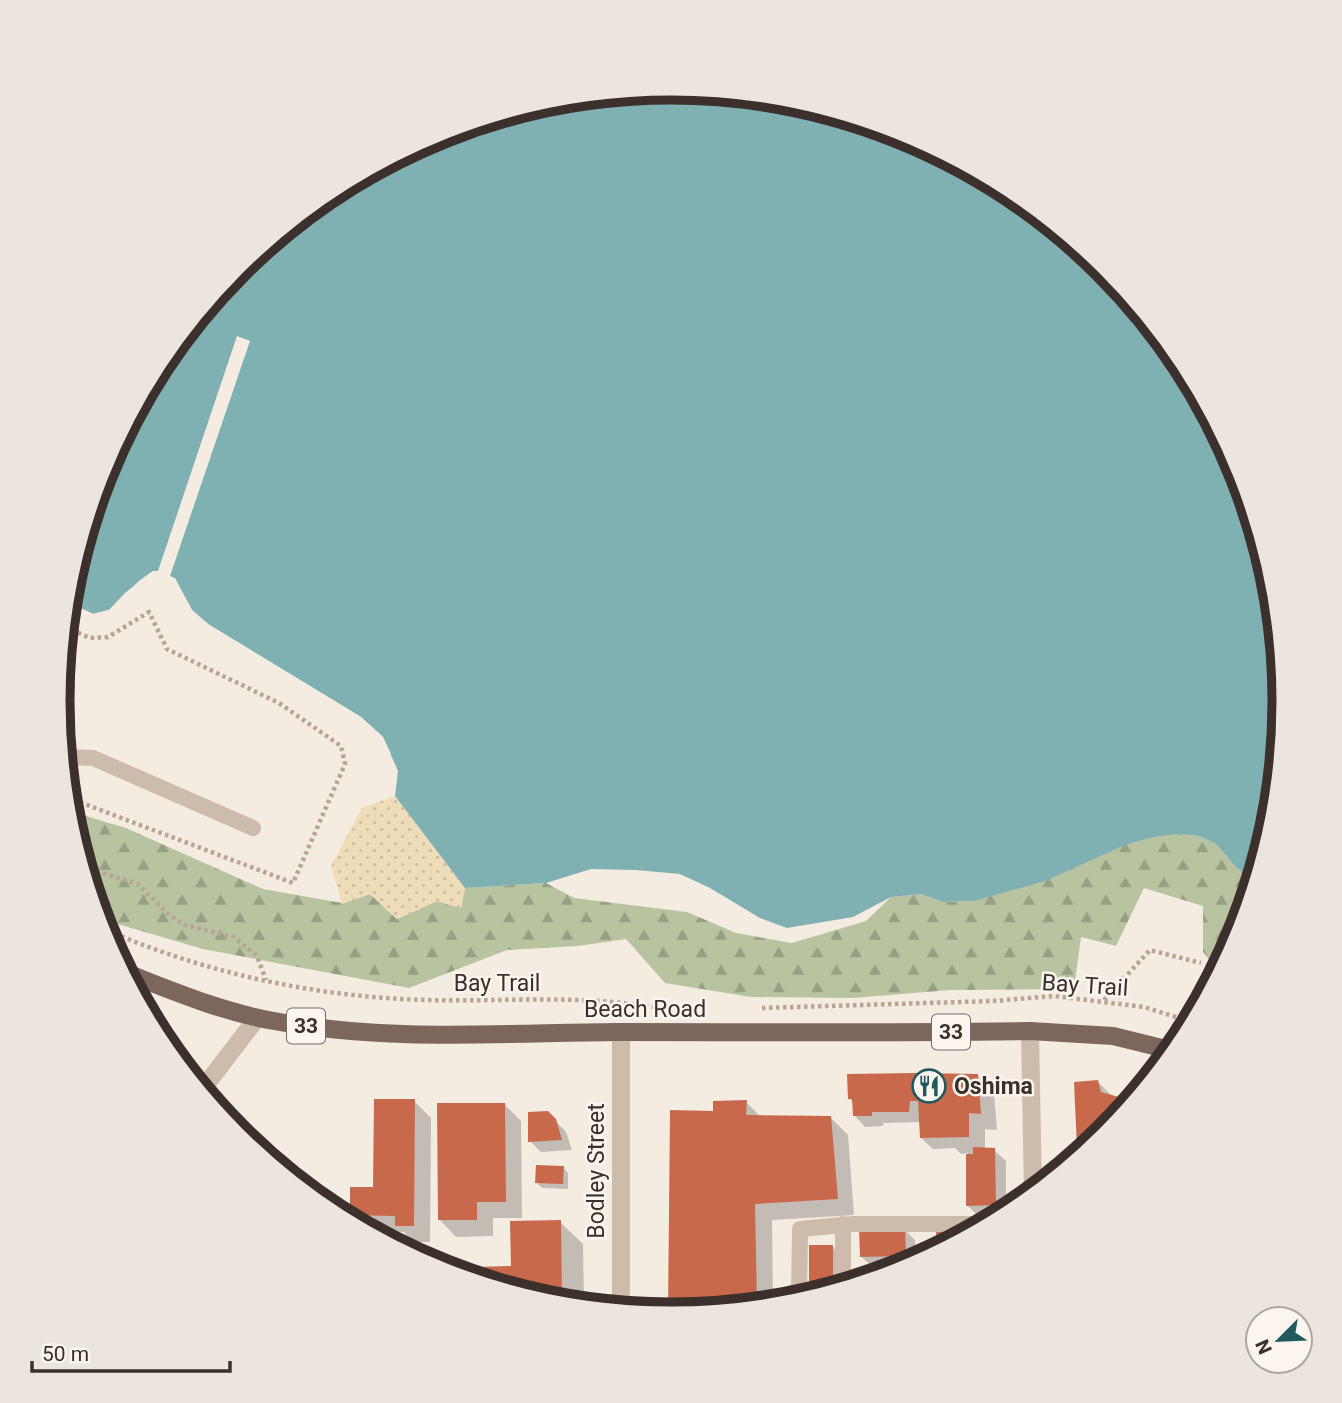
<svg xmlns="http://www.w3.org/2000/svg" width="1342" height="1403" viewBox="0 0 1342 1403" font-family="Roboto,sans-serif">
  <defs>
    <pattern id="forest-firs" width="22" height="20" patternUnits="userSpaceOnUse" patternTransform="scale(1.75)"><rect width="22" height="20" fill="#b8c4a0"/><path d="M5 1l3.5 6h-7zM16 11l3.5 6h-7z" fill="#97a083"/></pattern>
    <pattern id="sand-dots" width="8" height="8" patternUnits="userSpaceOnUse" patternTransform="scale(1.75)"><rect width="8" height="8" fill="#efdcb8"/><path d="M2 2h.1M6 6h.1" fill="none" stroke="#cebd9e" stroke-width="1.8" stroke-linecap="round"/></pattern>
  </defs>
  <rect width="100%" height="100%" fill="#f4ebe1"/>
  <path fill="url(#forest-firs)" d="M69 811 126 828 263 889 342 903 370 894 397 919 437 901 461 908 465 888 546 883 574 898 687 912 736 933 792 943 866 921 891 897 921 894 943 902 974 901 1125 845 1154 837 1180 834 1199 836 1216 844 1235 866 1254 882 1237 937 1234 942 1227 939 1212 962 1203 952V906L1144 888 1116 946 1081 937 1074 989 950 990 853 998 751 997 665 983 626 939 578 946 507 950 409 988 203 949 114 923 98 916Z"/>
  <path fill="url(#sand-dots)" d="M395 796 465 888 461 908 437 901 397 919 370 894 342 904 331 866 362 808Z"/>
  <path fill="#7fb0b2" d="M671 88 791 100 906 135 1012 192 1105 268 1181 361 1238 467 1273 582 1284 701 1272 822 1254 882 1235 866 1216 844 1199 836 1180 834 1154 837 1125 845 1045 881 974 901 943 902 921 894 891 897 853 917 787 928 760 918 710 888 680 874 636 870 591 869 546 883 465 888 395 796 398 771 383 737 361 717 208 624 192 610 175 578 153 571 125 593 109 610 93 614 68 602 70 581 105 466 161 360 238 268 331 191 437 135 552 100Z"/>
  <path fill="#f4ebe1" d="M237 336 250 341 170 576 175 579 192 610 208 624 361 717 383 737 391 754 389 759 380 739 359 720 205 627 189 612 172 581 160 575H155L142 583 110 614 92 618 67 606 68 602 93 614 109 610 140 580 153 571H158Z"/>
  <path fill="#0003" d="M60 719 66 733 61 736Z
    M977 1076 994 1093 997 1130 985 1129V1149L994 1150 1006 1161V1214L1004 1216H978L967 1205 968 1153 961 1154 955 1148 933 1149 921 1138V1122L883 1123V1126L865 1127 854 1115V1103L849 1098Z
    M1098 1082 1113 1097 1132 1102 1104 1135 1083 1153 1079 1148Z
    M414 1101 431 1118 430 1242H413L404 1232H368L352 1215 375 1189Z
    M746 1102 761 1117 831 1118 848 1135 854 1215 772 1220 773 1305 669 1315 672 1112H715Z
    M505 1105 521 1121 522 1218H493V1236L456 1237 440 1220Z
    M548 1113 566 1132 572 1150 541 1152 530 1141Z
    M563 1167 568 1173V1189L542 1188 537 1183Z
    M560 1222 583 1244 584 1306 551 1303 441 1269 513 1268Z
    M904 1229 915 1240 916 1263 908 1267 873 1268 862 1257Z
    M811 1247H833L844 1258V1287L811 1297Z"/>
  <path fill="#c8694b" d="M915 1073 978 1074 981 1114 969 1113V1137L920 1138 918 1101H910L909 1112H872V1116H853L852 1099H848L847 1074Z
    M1098 1080 1101 1092 1133 1101 1104 1135 1084 1152 1077 1149 1074 1082Z
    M374 1099H415L414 1226H395V1216L350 1215V1187H373Z
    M747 1100 746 1115 831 1116 838 1199 755 1204 757 1306 668 1314 670 1110 713 1111V1101Z
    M437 1103H505L506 1202H477V1220H438Z
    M548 1111 556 1119 562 1140 528 1142V1112Z
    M973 1147 995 1148 996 1205 966 1206V1154H973Z
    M536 1165 564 1166 563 1184 535 1183Z
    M561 1220 562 1304 551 1303 437 1268 511 1266 510 1221Z
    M905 1227 906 1256 860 1257 859 1228Z
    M936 1230H976L937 1252Z
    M809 1245H833V1290L809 1297Z"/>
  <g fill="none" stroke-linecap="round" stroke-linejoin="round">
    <path stroke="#b9a596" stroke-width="4.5" stroke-dasharray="3.5 3.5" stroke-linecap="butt" d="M65 627 90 638 108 637 149 612 167 649 279 703 341 746 345 764 293 883 82 803 67 792
      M83 867 138 884 168 914 185 925 234 937 257 956 266 980
      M102 928C203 973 316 997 426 1000 504 1002 583 994 659 1008
      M1104 1000 1150 950 1201 963
      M762 1008 993 1001 1054 996 1144 1007 1192 1022"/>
    <path stroke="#cdbbac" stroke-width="16" d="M63 757 93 758 253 828
      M1215 979 1216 976
      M843 1224V1287
      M799 1300 800 1229 854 1224H988"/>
    <path stroke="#cdbbac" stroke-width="18" d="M1030 1031 1033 1194
      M201 1091 257 1018
      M621 1310V1032"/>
    <path stroke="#7d675c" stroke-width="18" d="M124 972C173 991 222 1012 274 1021 386 1042 504 1033 617 1032 755 1032 892 1033 1030 1031L1113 1036 1174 1051"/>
  </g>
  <defs>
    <symbol id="restaurant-ring" viewBox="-11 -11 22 22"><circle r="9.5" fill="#fbf5ee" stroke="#1f5a5e" stroke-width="1.5"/><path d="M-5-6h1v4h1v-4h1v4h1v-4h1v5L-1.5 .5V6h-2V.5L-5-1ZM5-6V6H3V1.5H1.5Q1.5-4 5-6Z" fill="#1f5a5e"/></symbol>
  </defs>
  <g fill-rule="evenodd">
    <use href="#restaurant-ring" x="910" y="1067" width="38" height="38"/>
  </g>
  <g text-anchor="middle" stroke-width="5" stroke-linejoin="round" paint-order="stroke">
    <g fill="#fbf5ee" stroke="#756b66" stroke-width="2">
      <rect x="287" y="1008.5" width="38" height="35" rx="5"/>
      <rect x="932" y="1014.5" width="38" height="35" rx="5"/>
    </g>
    <g font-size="21" font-weight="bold" fill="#3b302b">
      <text x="306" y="1033">33</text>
      <text x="951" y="1039">33</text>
    </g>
    <g font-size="23" fill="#3b302b" stroke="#fbf5ee">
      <text x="497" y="991">Bay Trail</text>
      <text transform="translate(1085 985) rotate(4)" y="8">Bay Trail</text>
      <text x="645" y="1017">Beach Road</text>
      <text transform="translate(596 1171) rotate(-90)" y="8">Bodley Street</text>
    </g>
    <g font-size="23" font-weight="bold" fill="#3b302b" stroke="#fbf5ee" text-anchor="start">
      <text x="954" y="1094">Oshima</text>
    </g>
  </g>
  <path d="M0 0H1342V1403H0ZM70 701a601 601 0 1 1 1202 0a601 601 0 1 1-1202 0Z" fill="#ece5de" fill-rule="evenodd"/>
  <path fill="none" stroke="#3b302b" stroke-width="9" d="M70 701a601 601 0 1 1 1202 0a601 601 0 1 1-1202 0Z"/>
  <g transform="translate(1279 1340) rotate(246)"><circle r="33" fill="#fbf5ee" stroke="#aea6a0" stroke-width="2"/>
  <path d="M0-5L12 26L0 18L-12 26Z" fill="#1f5a5e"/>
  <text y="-10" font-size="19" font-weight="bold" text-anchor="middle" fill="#3b302b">N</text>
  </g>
  <path d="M32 1361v10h198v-10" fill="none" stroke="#3b302b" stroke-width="3.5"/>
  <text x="42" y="1361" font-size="21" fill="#3b302b" stroke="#fbf5ee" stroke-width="5" paint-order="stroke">50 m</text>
</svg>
